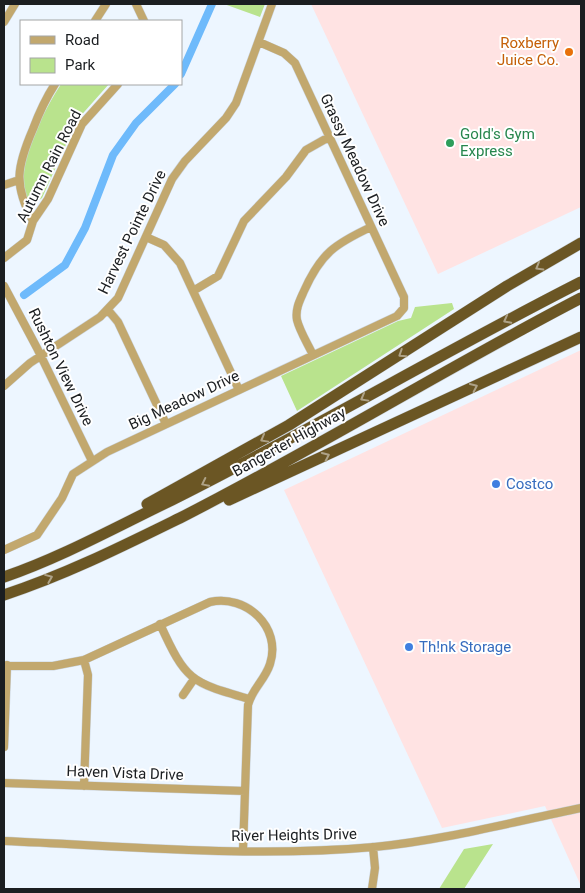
<svg xmlns="http://www.w3.org/2000/svg" width="585" height="893" viewBox="0 0 585 893" font-family="Roboto,sans-serif">
  <rect width="100%" height="100%" fill="#edf6ff"/>
  <path fill="#ffe3e3" d="M311 4H581V207L438 274Z
    M581 350V886L545 806 442 828 284 490Z"/>
  <path fill="#b9e38d" d="M224 4H265L260 17Z
    M61 84H109L77 120 42 198 34 204 29 202C11 169 43 113 61 84Z
    M452 303 454 309 297 411 281 376 398 321 411 318 415 307Z
    M493 844 464 889H439L464 849Z"/>
  <g fill="none" stroke-linecap="round" stroke-linejoin="round">
    <path stroke="#6ebafb" stroke-width="8" d="M181 74 212 4
      M24 295 65 265 85 228 113 155 136 123 175 84"/>
    <defs>
      <path id="minor" d="M136 4 144 21
        M95 21 106 4
        M4 22 15 4
        M4 185 19 180
        M33 221C13 185 17 166 33 129 39 113 46 98 55 84
        M146 237 164 245 180 263 239 390
        M4 258 27 240 33 221 48 199 82 124 118 84
        M4 286 37 348 92 461
        M193 291 218 276 244 221 286 177 306 150 329 137
        M108 310 118 322 166 424
        M313 355C308 344 300 332 297 320 295 309 300 300 304 291 321 253 335 244 371 227
        M4 386 30 363 100 317 118 298 172 179 185 161 226 118 236 103 272 4
        M4 550 37 535 62 498 73 474 107 452 397 316 404 308V297L295 63 284 53 259 42
        M160 624C186 681 190 682 249 699
        M84 660 88 675 84 786
        M4 666H53L84 660 210 602C246 594 282 627 270 664 265 680 252 689 248 705L243 850
        M183 695 194 679
        M4 747 7 665
        M4 783 245 791
        M4 841C126 846 251 858 374 847 445 840 512 822 581 808
        M372 889 375 868 373 847"/>
      <path id="highway" d="M229 500 581 337
        M147 504 289 425 507 286 581 243
        M4 577C62 557 116 527 172 500 310 431 443 352 581 282
        M4 595C65 575 123 546 180 518 316 449 446 368 581 298"/>
    </defs>
    <use href="#minor" stroke="#cbd3db" stroke-width="9"/>
    <use href="#highway" stroke="#cbd3db" stroke-width="12"/>
    <use href="#minor" stroke="#c2a86e" stroke-width="8"/>
    <use href="#highway" stroke="#6b5624" stroke-width="11"/>
  </g>
  <defs><path id="oneway-chevron" d="M-2-3.5L2.5 0L-2 3.5" fill="none" stroke-width="1.6" stroke-linecap="round" stroke-linejoin="round" transform="scale(1.25)"/></defs>
  <g stroke="#aea287">
    <use href="#oneway-chevron" transform="translate(539 267) rotate(150)"/>
    <use href="#oneway-chevron" transform="translate(507 320) rotate(152)"/>
    <use href="#oneway-chevron" transform="translate(402 354) rotate(147)"/>
    <use href="#oneway-chevron" transform="translate(474 387) rotate(-25)"/>
    <use href="#oneway-chevron" transform="translate(364 398) rotate(151)"/>
    <use href="#oneway-chevron" transform="translate(264 439) rotate(151)"/>
    <use href="#oneway-chevron" transform="translate(326 456) rotate(-25)"/>
    <use href="#oneway-chevron" transform="translate(205 483) rotate(154)"/>
    <use href="#oneway-chevron" transform="translate(49 578) rotate(-22)"/>
  </g>
  <circle fill="#e8710a" stroke="#fff" stroke-width="2" cx="569" cy="52" r="5"/>
  <circle fill="#2e9e5b" stroke="#fff" stroke-width="2" cx="450" cy="143" r="5"/>
  <g fill="#3f7fe0" stroke="#fff" stroke-width="2">
    <circle cx="496" cy="484" r="5"/>
    <circle cx="409" cy="647" r="5"/>
  </g>
  <g text-anchor="middle" stroke-width="4" stroke-linejoin="round" paint-order="stroke">
    <g font-size="15" fill="#c56008" stroke="#fff" text-anchor="end">
      <text x="559" y="48">Roxberry<tspan x="559" dy="17">Juice Co.</tspan></text>
    </g>
    <g font-size="15" fill="#27864d" stroke="#fff" text-anchor="start">
      <text x="460" y="139">Gold's Gym<tspan x="460" dy="17">Express</tspan></text>
    </g>
    <g font-size="15" fill="#1b1e21" stroke="#fff">
      <text transform="translate(355 160) rotate(65)" y="5">Grassy Meadow Drive</text>
      <text transform="translate(49 166) rotate(-63)" y="5">Autumn Rain Road</text>
      <text transform="translate(132 232) rotate(-64)" y="5">Harvest Pointe Drive</text>
      <text transform="translate(61 367) rotate(64)" y="5">Rushton View Drive</text>
      <text transform="translate(184 400) rotate(-25)" y="5">Big Meadow Drive</text>
      <text transform="translate(289 442) rotate(-29)" y="5">Bangerter Highway</text>
      <text transform="translate(125 773) rotate(2)" y="5">Haven Vista Drive</text>
      <text transform="translate(294 835) rotate(-1)" y="5">River Heights Drive</text>
    </g>
    <g font-size="15" fill="#366cbe" stroke="#fff" text-anchor="start">
      <text x="506" y="489">Costco</text>
      <text x="419" y="652">Th!nk Storage</text>
    </g>
  </g>
  <rect width="585" height="893" fill="none" stroke="#1b1e21" stroke-width="10"/>
  <rect x="20" y="20" width="162" height="65" fill="#ffffff" stroke="#a4a5a6"/>
  <rect x="30" y="36" width="25" height="8" fill="#c2a86e" stroke="#a4a5a6"/>
  <text x="65" y="45" font-size="15" fill="#1b1e21">Road</text>
  <rect x="30" y="58" width="25" height="15" fill="#b9e38d" stroke="#a4a5a6"/>
  <text x="65" y="70" font-size="15" fill="#1b1e21">Park</text>
</svg>
